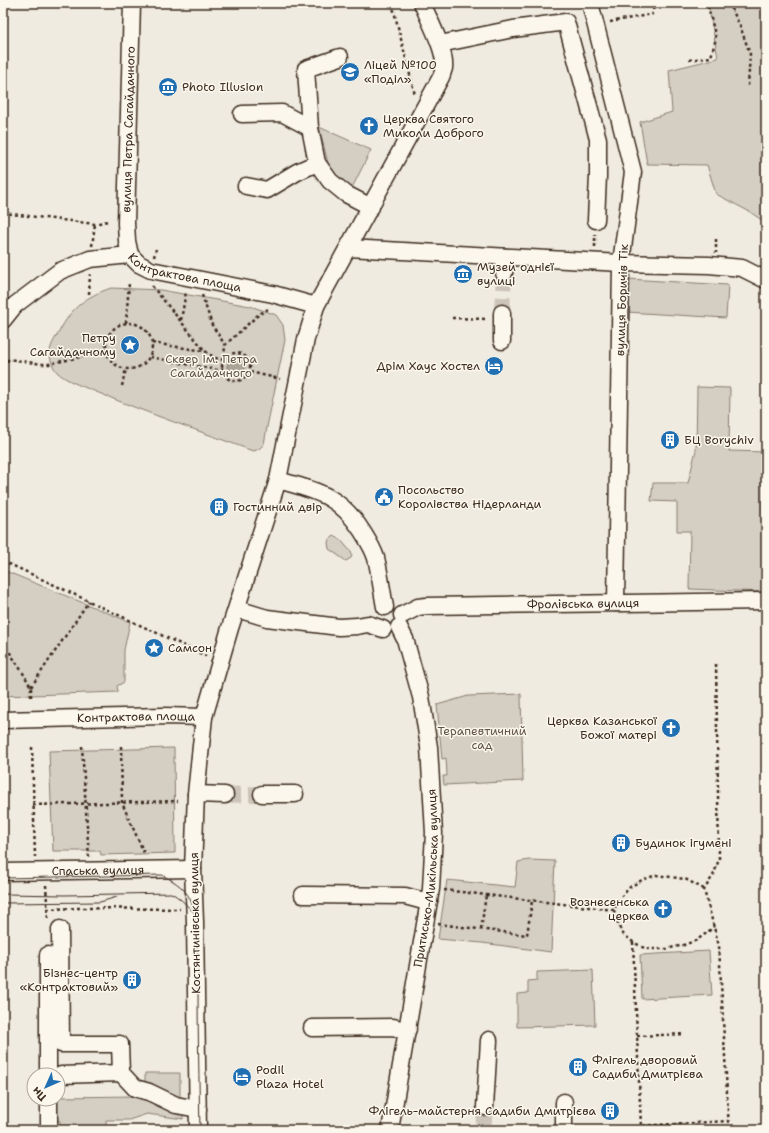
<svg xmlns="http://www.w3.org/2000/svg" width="769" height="1133" viewBox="0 0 769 1133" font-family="'Shantell Sans',sans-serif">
  <rect width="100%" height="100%" fill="#f0ebe0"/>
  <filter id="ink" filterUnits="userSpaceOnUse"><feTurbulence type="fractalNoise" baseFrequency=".025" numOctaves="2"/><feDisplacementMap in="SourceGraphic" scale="8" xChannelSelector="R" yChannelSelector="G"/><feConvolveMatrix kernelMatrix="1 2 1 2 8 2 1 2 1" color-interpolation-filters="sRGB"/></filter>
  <g filter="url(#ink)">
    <path fill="#d5cec3" stroke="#887c70" d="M708 3H766V223L750 212 716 194 707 165 647 164 640 122 672 112 669 70 718 58Z
      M319 127 371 150 350 192 331 175Z
      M628 279 728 285 726 318 626 312Z
      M111 288 161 290 250 306 271 313 276 315 283 325 285 340 267 427 264 444 259 449 254 451 250 450C200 431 149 414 99 393 87 388 68 382 58 373 53 369 49 357 50 351 51 344 56 337 59 332 72 307 85 297 111 288Z
      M697 387 730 388 729 451 766 452V592L689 589 690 531H677V502L651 501 653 483H688L696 450Z
      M334 536 340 539 351 552 352 555 351 558 346 561 329 549 328 543 329 540Z
      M3 570 130 622 124 650V682L117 686 118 692 3 696Z
      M521 694 523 781 444 785 443 776H447L446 758 442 759 437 705 468 696Z
      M174 748 175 853 101 855 100 851H53L49 751Z
      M529 860 555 861 551 952 482 943 438 939 447 880 515 887 518 862Z
      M709 951 712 995 642 999 640 955Z
      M593 970 595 1025 517 1027V994L528 993V981L537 980V972Z
      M145 1073H180V1100L145 1085Z
      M136 1096 183 1111V1119L147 1114 129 1120H106V1130H60V1121L52 1120V1099H58V1097Z"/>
    <path fill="#aca397" stroke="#7f7367" d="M227 367a9 9 0 1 1 18 0a9 9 0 1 1-18 0Z"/>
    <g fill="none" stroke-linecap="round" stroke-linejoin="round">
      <path stroke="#ccc4b9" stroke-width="16" stroke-dasharray="16 8" stroke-linecap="butt" d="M502 313 504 273
        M225 795 262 794
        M483 1130 485 1107"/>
      <defs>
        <g id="minor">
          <path d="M590 3 633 172 621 263 616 603"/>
          <path d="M440 44 513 29 566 22 598 139V176L596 220"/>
          <path d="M242 114 282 113 310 128"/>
          <path d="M317 163 310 128 306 69 340 57"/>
          <path d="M246 186 267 190 297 172 317 163 330 181 346 194 371 207"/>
          <path d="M349 248 621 263 709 265 742 268 766 280"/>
          <path id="s1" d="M130 255 127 241 126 223 132 3"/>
          <path id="s2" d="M130 255 139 264 151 270 273 294 316 306"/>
          <path d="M504 273 506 257"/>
          <path d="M3 320 15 305 60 271 90 259 130 255"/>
          <path d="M502 341V313"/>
          <path d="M278 480C317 491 339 495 362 531 367 539 373 548 376 558 380 574 382 591 385 607"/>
          <path d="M237 609 267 618 339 627 357 626 368 624 383 629"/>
          <path id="s3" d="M402 615 418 607 426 606 766 601"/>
          <path id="s4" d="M3 720 163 716 204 717"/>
          <path d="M196 794 225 795"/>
          <path d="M262 794H295"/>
          <path id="s5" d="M3 872 193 869"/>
          <path d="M303 895 405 896 420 900 429 901"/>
          <path d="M60 929 61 1044H120L121 1073 135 1088 149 1092 176 1105 198 1109"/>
          <path d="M48 955V1075"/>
          <path d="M312 1028 393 1027 404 1030 408 1029"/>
          <path d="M61 1075 121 1073"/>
          <path d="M49 1099V1130"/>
          <path d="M485 1107 489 1040"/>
          <path d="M198 1130 195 922 193 869 196 794 204 717 230 628 278 480 306 339 316 306 441 77C442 75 443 71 444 68 446 51 429 20 422 3"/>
          <path id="s6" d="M390 1130 431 889 434 833 429 747 421 697 405 639 399 627"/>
          <path d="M564 1130V1102"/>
        </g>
      </defs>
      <use href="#minor" stroke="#3b2a1e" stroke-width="19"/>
      <path stroke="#3b2a1e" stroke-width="2.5" stroke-dasharray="3 3" stroke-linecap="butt" d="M392 3 415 95
        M729 3 740 26 750 54 748 86
        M652 9 671 3
        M610 22 653 14
        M689 60 711 57 716 38 707 3
        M3 213 95 224 108 221
        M716 239V253
        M92 246 95 224
        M595 247V234
        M154 257 156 249
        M152 286 205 351 215 358 224 360 225 345 258 315 268 309
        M89 294 90 274
        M202 295 212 325 225 345
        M452 318 488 319
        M181 320 186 292
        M126 323 129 283
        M106 346a23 23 0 1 1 46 0a23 23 0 1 1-46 0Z
        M152 343 204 351
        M222 367a14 14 0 1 1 28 0a14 14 0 1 1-28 0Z
        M150 357 222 371
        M3 366 9 359 41 364H49L107 351
        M250 372 280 379
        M122 386 126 369
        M3 561 206 656
        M3 642 23 673 31 687V700
        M716 664 719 859 714 874 704 890 719 946 729 1130
        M31 687 89 601
        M82 746 89 858
        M121 746 122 803 145 855
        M32 747 35 857
        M33 805 178 801
        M46 885 48 920
        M704 889 685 879 656 875 642 880 630 887 620 898 614 910 617 922 622 933 633 942 646 949H666L684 945 697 940 708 932 714 926
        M444 890 614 910
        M47 909 80 908 180 909
        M438 924 527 935 532 901
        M481 929 486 895
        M633 942 641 1126 728 1121
        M637 1036 685 1034"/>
      <use href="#minor" stroke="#fbf7ec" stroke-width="16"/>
      <path stroke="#3b2a1e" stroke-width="1" d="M3 878 162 875C176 882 187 889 192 904 199 927 197 962 198 986 198 1034 199 1082 200 1130
        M3 894 65 895 171 893C179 897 186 904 192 911
        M3 903 100 902 117 897"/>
    </g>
  </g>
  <defs>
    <symbol id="school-disc" viewBox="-11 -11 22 22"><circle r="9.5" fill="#1f6fb2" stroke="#fbf7ec"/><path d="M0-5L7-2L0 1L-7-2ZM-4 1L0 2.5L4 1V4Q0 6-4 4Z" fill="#fff"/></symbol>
    <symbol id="museum-disc" viewBox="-11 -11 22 22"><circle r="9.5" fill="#1f6fb2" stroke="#fbf7ec"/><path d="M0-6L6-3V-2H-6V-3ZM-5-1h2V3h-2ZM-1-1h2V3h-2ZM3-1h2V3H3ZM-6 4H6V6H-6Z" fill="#fff"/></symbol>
    <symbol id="church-disc" viewBox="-11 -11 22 22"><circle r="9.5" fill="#1f6fb2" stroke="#fbf7ec"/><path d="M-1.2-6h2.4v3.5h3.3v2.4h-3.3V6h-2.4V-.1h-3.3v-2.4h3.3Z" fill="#fff"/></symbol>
    <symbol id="sight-disc" viewBox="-11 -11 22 22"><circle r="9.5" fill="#1f6fb2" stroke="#fbf7ec"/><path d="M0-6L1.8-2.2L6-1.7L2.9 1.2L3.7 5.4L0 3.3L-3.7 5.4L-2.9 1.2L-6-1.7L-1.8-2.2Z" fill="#fff"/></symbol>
    <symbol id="hotel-disc" viewBox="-11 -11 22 22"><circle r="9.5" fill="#1f6fb2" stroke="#fbf7ec"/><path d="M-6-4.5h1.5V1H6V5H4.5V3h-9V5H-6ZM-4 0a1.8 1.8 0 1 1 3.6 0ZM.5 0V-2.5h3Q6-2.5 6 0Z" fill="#fff"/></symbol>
    <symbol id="building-disc" viewBox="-11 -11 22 22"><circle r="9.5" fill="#1f6fb2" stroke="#fbf7ec"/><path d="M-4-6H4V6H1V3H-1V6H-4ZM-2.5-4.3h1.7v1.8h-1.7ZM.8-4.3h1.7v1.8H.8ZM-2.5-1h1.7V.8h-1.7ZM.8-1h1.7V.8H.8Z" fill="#fff"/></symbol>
    <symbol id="civic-disc" viewBox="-11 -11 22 22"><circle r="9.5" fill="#1f6fb2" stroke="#fbf7ec"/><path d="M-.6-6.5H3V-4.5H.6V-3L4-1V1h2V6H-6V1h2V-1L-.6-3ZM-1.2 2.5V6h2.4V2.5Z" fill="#fff"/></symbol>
  </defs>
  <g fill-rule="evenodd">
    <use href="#school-disc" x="339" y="61" width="22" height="22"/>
    <use href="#museum-disc" x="157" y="76" width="22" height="22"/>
    <use href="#church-disc" x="358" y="115" width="22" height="22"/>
    <use href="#museum-disc" x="452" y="263" width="22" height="22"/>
    <use href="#sight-disc" x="119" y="334" width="22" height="22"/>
    <use href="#hotel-disc" x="483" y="355" width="22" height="22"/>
    <use href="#building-disc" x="659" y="429" width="22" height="22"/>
    <use href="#civic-disc" x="373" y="486" width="22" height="22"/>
    <use href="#building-disc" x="208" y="496" width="22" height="22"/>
    <use href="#sight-disc" x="143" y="637" width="22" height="22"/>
    <use href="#church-disc" x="660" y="717" width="22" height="22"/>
    <use href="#building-disc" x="610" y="832" width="22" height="22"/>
    <use href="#church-disc" x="652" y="898" width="22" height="22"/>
    <use href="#building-disc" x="121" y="969" width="22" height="22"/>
    <use href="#building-disc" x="567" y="1056" width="22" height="22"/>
    <use href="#hotel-disc" x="231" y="1066" width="22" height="22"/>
    <use href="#building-disc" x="599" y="1100" width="22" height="22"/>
  </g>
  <g text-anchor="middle" stroke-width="3" stroke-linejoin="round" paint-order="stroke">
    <g font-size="12" fill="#3b2a1e" stroke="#fbf7ec" text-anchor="start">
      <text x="364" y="69">Ліцей №100<tspan x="364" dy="14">«Поділ»</tspan></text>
      <text x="182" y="91">Photo Illusion</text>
      <text x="383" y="123">Церква Святого<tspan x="383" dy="14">Миколи Доброго</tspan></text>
      <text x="477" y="271">Музей однієї<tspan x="477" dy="14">вулиці</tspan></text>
      <text x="116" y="342" text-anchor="end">Петру<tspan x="116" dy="14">Сагайдачному</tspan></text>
      <text x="480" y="370" text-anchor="end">Дрім Хаус Хостел</text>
      <text x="684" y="444">БЦ Borychiv</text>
      <text x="398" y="494">Посольство<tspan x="398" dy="14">Королівства Нідерланди</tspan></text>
      <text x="233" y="511">Гостинний двір</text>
      <text x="168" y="652">Самсон</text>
      <text x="657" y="725" text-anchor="end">Церква Казанської<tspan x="657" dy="14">Божої матері</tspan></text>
      <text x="635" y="847">Будинок ігумені</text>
      <text x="649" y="906" text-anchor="end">Вознесенська<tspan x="649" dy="14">церква</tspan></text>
      <text x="118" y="977" text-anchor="end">Бізнес-центр<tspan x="118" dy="14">«Контрактовий»</tspan></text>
      <text x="592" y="1064">Флігель дворовий<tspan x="592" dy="14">Садиби Дмитрієва</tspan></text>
      <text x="256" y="1074">Podil<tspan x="256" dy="14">Plaza Hotel</tspan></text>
      <text x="596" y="1115" text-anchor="end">Флігель-майстерня Садиби Дмитрієва</text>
    </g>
    <g font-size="12" fill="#3b2a1e" stroke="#fbf7ec">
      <text dy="4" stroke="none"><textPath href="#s1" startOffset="126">вулиця Петра Сагайдачного</textPath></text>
      <text dy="4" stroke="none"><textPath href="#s2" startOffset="59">Контрактова площа</textPath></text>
      <text transform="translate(622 300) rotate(-88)" y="4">вулиця Боричів Тік</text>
      <text dy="4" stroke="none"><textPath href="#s3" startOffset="183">Фролівська вулиця</textPath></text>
      <text dy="4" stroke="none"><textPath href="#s4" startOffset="133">Контрактова площа</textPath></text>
      <text dy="4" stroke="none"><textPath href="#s5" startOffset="95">Спаська вулиця</textPath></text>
      <text dy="4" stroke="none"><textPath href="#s6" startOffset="255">Притисько-Микільська вулиця</textPath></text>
      <text transform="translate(195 923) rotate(-91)" y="4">Костянтинівська вулиця</text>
    </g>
    <g font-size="12" fill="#625347" stroke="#fbf7ec">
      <text x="211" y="363">Сквер ім. Петра<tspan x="211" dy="14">Сагайдачного</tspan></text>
      <text x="482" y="735">Терапевтичний<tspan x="482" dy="14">сад</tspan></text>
    </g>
  </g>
  <rect width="769" height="1133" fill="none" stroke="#fbf7ec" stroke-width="16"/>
  <rect x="8" y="8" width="753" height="1117" fill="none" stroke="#3b2a1e" stroke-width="1.5" filter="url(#ink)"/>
  <g transform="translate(46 1087) rotate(225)"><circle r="19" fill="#fbf7ec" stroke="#aea59a"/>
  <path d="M0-3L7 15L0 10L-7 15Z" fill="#1f6fb2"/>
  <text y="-6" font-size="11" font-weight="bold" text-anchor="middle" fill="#3b2a1e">Пн</text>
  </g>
</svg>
